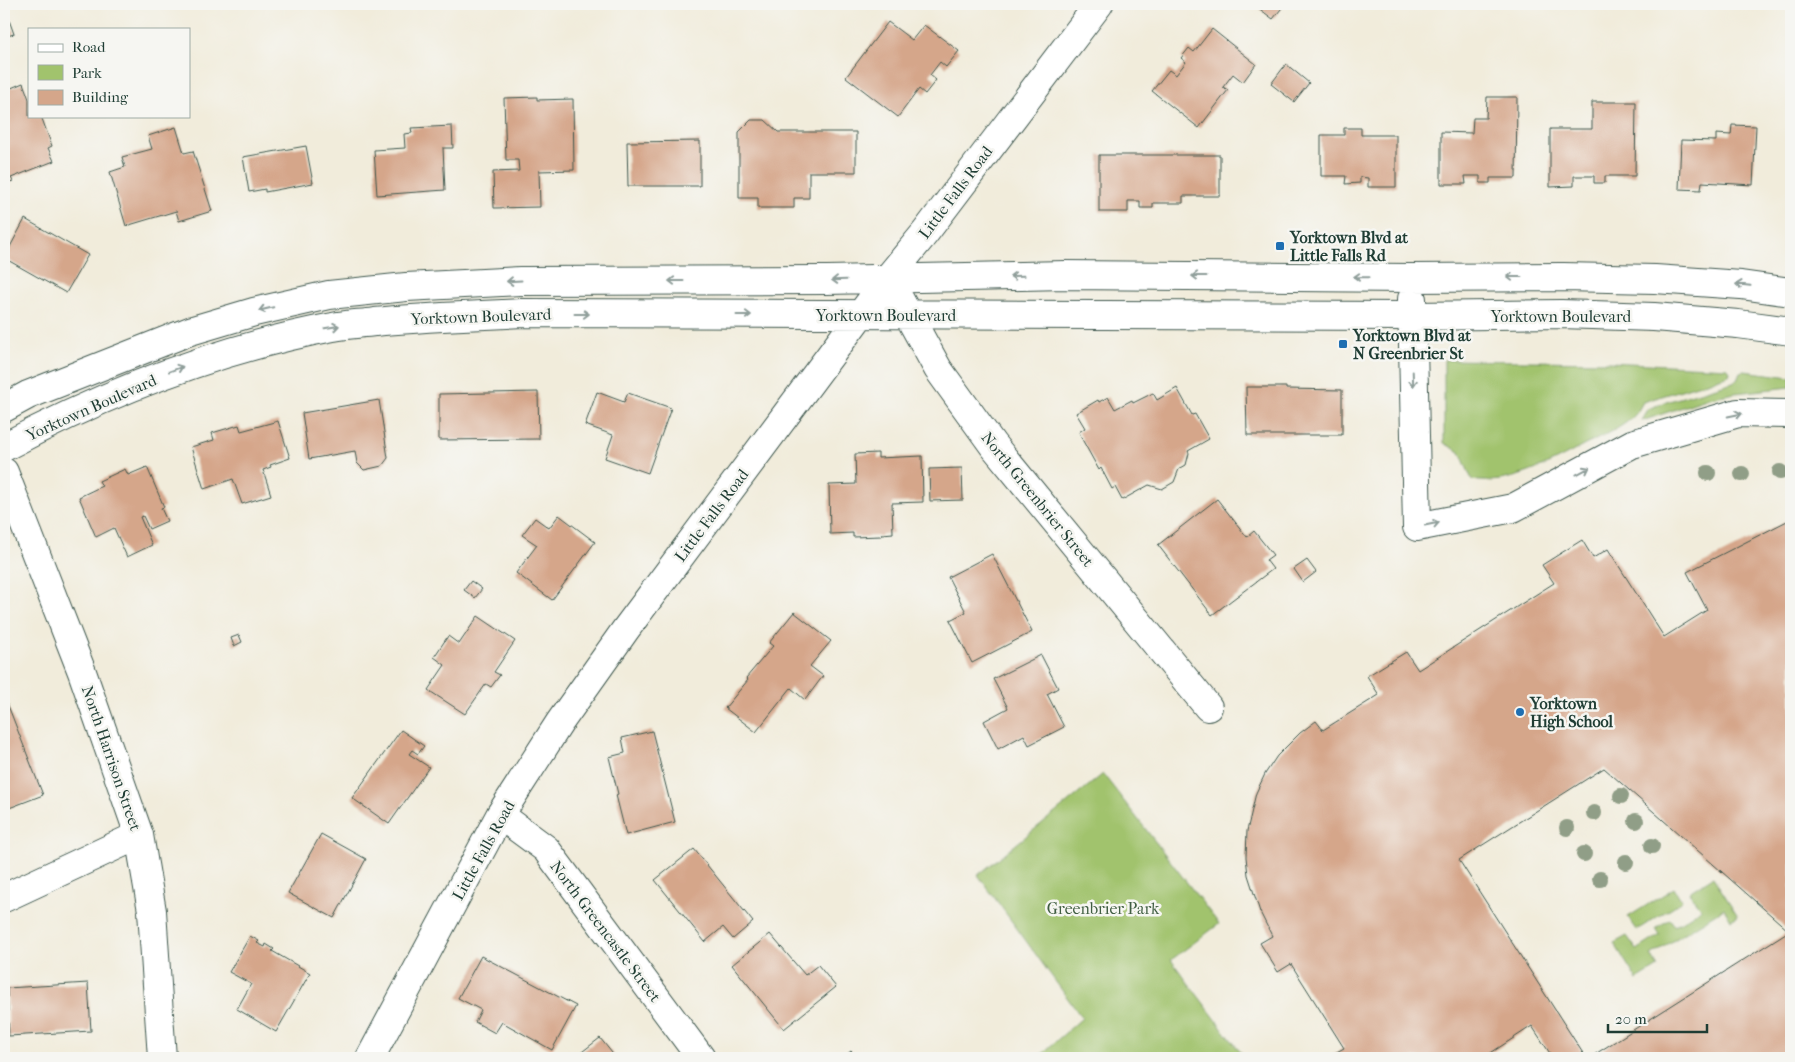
<svg xmlns="http://www.w3.org/2000/svg" width="1795" height="1062" viewBox="0 0 1795 1062" font-family="'IM FELL French Canon',serif">
  <rect width="100%" height="100%" fill="#f6f6f2"/>
  <filter id="ink" filterUnits="userSpaceOnUse"><feTurbulence type="fractalNoise" baseFrequency=".02" numOctaves="2"/><feDisplacementMap in="SourceGraphic" scale="10" xChannelSelector="R" yChannelSelector="G"/><feConvolveMatrix kernelMatrix="1 2 1 2 8 2 1 2 1" color-interpolation-filters="sRGB"/></filter>
  <filter id="wash" filterUnits="userSpaceOnUse"><feTurbulence type="fractalNoise" baseFrequency=".0096" numOctaves="4" result="noise"/><feDisplacementMap in="SourceGraphic" scale="20" xChannelSelector="R" yChannelSelector="G"/><feGaussianBlur stdDeviation="1.12" result="paint"/><feColorMatrix in="noise" values="0 0 0 0 0 0 0 0 0 0 0 0 0 0 0 0 0 1.4 0 .05"/><feComposite in="paint" operator="in"/></filter>
  <g filter="url(#wash)">
    <rect width="100%" height="100%" fill="#f1ecdb"/>
    <path fill="#a1c36d" stroke="#608050" d="M1444 360 1609 362 1728 368 1730 372 1729 375 1643 402C1640 407 1637 414 1632 418 1618 430 1601 437 1585 445 1553 462 1509 487 1472 480L1460 452 1444 443Z
      M1744 371 1791 377V387L1735 393 1709 398 1642 421 1648 409 1666 402 1733 382 1737 379 1740 372Z
      M1103 774 1219 924 1171 960 1245 1058H1037L1082 1018 978 875Z
      M1713 877 1738 916 1731 920 1724 908 1651 955 1658 967 1637 980 1614 943 1627 936 1637 950 1660 935 1656 928 1670 919 1675 926 1701 909 1689 892Z
      M1674 888 1682 901 1637 930 1628 917Z"/>
    <g id="blocks">
      <path fill="#d5a68a" d="M1253 4H1285L1273 19Z
        M4 6 14 34 4 37Z
        M888 22 912 40 924 25 959 51 946 67 940 62 930 75 936 80 925 94 919 89 898 117 846 77Z
        M1212 29 1256 64 1243 82 1233 74 1223 87 1228 90 1199 128 1152 91 1169 70 1176 75 1186 62 1181 58 1189 48 1194 52Z
        M1286 64 1309 83 1294 102 1271 84Z
        M23 83 29 99V116H41L52 146 48 148 54 161 11 178 13 181 4 184V91Z
        M537 97V100L573 99 574 170 539 171 540 207 494 208 493 172 519 171 518 160H506L504 98Z
        M1487 97H1517L1516 178H1490V183H1480V176H1465L1466 184H1441V132L1472 133 1473 118H1486Z
        M1592 102H1636L1635 176H1605V183H1594V176H1574V186L1550 187V129H1592Z
        M751 120H765L778 132H856V172H809V198H794V208H758V198H739V132Z
        M1732 125 1756 126 1753 185 1702 182 1701 190 1679 189 1681 140 1716 141V134L1731 135Z
        M452 126 453 148H443L445 190 377 195 374 150 405 148 404 134 412 133 411 128Z
        M176 127 184 153 193 151 212 211 179 221 176 211 126 226 110 172 125 167 122 157 152 149 148 136Z
        M1344 128H1361V135H1396V187H1368V178L1360 177V183L1345 184 1346 176H1321V135H1344Z
        M700 141V186H628L627 142Z
        M306 146 313 183 265 192V189L249 192 243 157Z
        M1099 155H1220V196H1183V203H1153V208H1140V201H1128V212H1099Z
        M25 219 88 255 66 293 4 258Z
        M1246 387H1286V389L1342 390V435H1247Z
        M1177 388 1192 415 1195 414 1209 439 1188 451 1189 453 1186 465 1179 469 1174 482 1162 489 1149 485 1122 500 1115 487 1112 489 1101 468 1099 470 1083 441 1079 432 1085 428 1076 413 1098 400 1099 402 1108 397 1115 409 1132 400 1133 403 1153 393 1157 400Z
        M538 392 539 439 439 440V394Z
        M597 392 624 402 628 393 671 408 648 473 605 458 613 435 585 425Z
        M379 400 388 458 382 466 364 470 357 463 355 451 309 459 302 413Z
        M278 421 290 458 270 465 271 467 263 470 271 495 242 504 233 479 204 489 191 447 214 440 212 433 239 425 241 431Z
        M878 453V458L922 456 923 502 892 503 893 533 882 534 881 536 853 537V533L830 534 829 485 856 484 855 454Z
        M147 467 164 507 161 508 167 521 149 529 143 516 140 517 152 545 127 557 114 528 96 537 79 497 102 486 99 481 125 469 128 475Z
        M962 468 963 500 930 501 929 469Z
        M1217 499 1247 537 1254 531 1273 555 1266 560 1273 569 1212 615 1158 545Z
        M559 515 595 542 552 600 516 573 537 545 522 535 535 518 549 528Z
        M1791 519V1058H1589L1789 931 1604 768 1459 860 1586 1058H1553L1532 1026 1483 1058H1333L1331 1055 1344 1048 1291 964 1278 972 1260 943 1272 936 1260 912 1248 875 1246 857 1247 831 1256 793 1265 774 1277 756 1300 733 1316 721 1323 730 1379 695 1367 676 1406 652 1418 670 1554 583 1542 565 1582 540 1593 558 1608 549 1664 637 1707 610 1687 572Z
        M992 554 1032 632 972 663 950 620 966 612 948 577Z
        M1307 560 1316 572 1303 582 1294 569Z
        M471 581 482 589 475 598 464 590Z
        M794 612 831 641 810 666 823 676 805 700 791 688 756 732 725 708 748 680 746 678 773 646 769 643Z
        M478 616 515 641 494 672 500 675 491 687 486 684 465 714 428 690 445 665 434 657 448 636 459 644Z
        M239 635 242 642 234 646 231 638Z
        M1041 655 1058 688 1047 694 1064 727 1029 745 1024 735 998 749 984 721 1008 708 993 679Z
        M7 703 43 795 4 810V705Z
        M401 730 424 746 418 754 412 750 409 754 429 767 389 824 352 798Z
        M652 731 675 822 626 835 616 795 618 794 609 757 625 753 622 738Z
        M321 834 366 859 334 918 288 893Z
        M694 849 753 922 733 939 723 927 705 942 655 880Z
        M770 934 805 975 818 965 836 987 784 1029 732 965Z
        M250 936 259 941 257 943 265 947 266 944 274 949 272 951 310 973 276 1032 237 1009 251 984 229 972Z
        M481 956 576 1006 552 1050 502 1022 495 1033 475 1022 481 1010 458 998Z
        M88 983 91 1031 9 1036 7 988Z
        M600 1038 616 1058H574Z
        M851 1051 857 1058H842Z"/>
    </g>
  </g>
  <g filter="url(#ink)">
    <use href="#blocks" fill-opacity="0" stroke="#3e574d" stroke-width="1"/>
    <g fill="none" stroke-linecap="round" stroke-linejoin="round">
      <defs>
        <path id="minor" d="M1412 299 1417 527 1513 508 1632 444 1738 413 1791 414
          M900 300 938 369 993 445 1208 707
          M4 408 28 395 190 331 254 312 329 295 406 287 520 281 827 280 1065 275 1410 278 1563 277 1655 279 1741 285 1791 292
          M4 447C108 392 217 349 333 327 347 324 361 324 375 322 424 317 473 316 522 313L1413 316 1561 314 1654 317 1738 324 1791 331
          M4 472 82 672 139 835 152 911 162 1058
          M500 815 546 849 701 1058
          M4 898 139 835
          M370 1058 500 815 560 722 626 629 888 278 925 233 1099 4"/>
      </defs>
      <use href="#minor" stroke="#3e574d" stroke-width="30"/>
      <use href="#minor" stroke="#fff" stroke-width="28"/>
    </g>
    <g fill="#909e87">
      <circle cx="1780" cy="472" r="8"/>
      <circle cx="1708" cy="473" r="8"/>
      <circle cx="1742" cy="474" r="8"/>
      <circle cx="1621" cy="796" r="8"/>
      <circle cx="1594" cy="813" r="8"/>
      <circle cx="1636" cy="821" r="8"/>
      <circle cx="1567" cy="828" r="8"/>
      <circle cx="1652" cy="846" r="8"/>
      <circle cx="1584" cy="854" r="8"/>
      <circle cx="1626" cy="862" r="8"/>
      <circle cx="1600" cy="879" r="8"/>
    </g>
    <defs><path id="oneway-shaft" d="M-6 0H5M1.5-3L5.5 0L1.5 3" fill="none" stroke-width="1.6" stroke-linecap="round" stroke-linejoin="round" transform="scale(1.25)"/></defs>
    <g stroke="#8f9e9a">
      <use href="#oneway-shaft" transform="translate(1017 276) rotate(179)"/>
      <use href="#oneway-shaft" transform="translate(1199 276) rotate(-180)"/>
      <use href="#oneway-shaft" transform="translate(1361 277) rotate(-179)"/>
      <use href="#oneway-shaft" transform="translate(1514 277) rotate(180)"/>
      <use href="#oneway-shaft" transform="translate(839 280) rotate(178)"/>
      <use href="#oneway-shaft" transform="translate(514 281) rotate(177)"/>
      <use href="#oneway-shaft" transform="translate(676 281) rotate(180)"/>
      <use href="#oneway-shaft" transform="translate(1743 285) rotate(-174)"/>
      <use href="#oneway-shaft" transform="translate(266 309) rotate(167)"/>
      <use href="#oneway-shaft" transform="translate(582 314)"/>
      <use href="#oneway-shaft" transform="translate(744 315)"/>
      <use href="#oneway-shaft" transform="translate(332 327) rotate(-10)"/>
      <use href="#oneway-shaft" transform="translate(176 369) rotate(-20)"/>
      <use href="#oneway-shaft" transform="translate(1413 379) rotate(88)"/>
      <use href="#oneway-shaft" transform="translate(1735 415) rotate(-12)"/>
      <use href="#oneway-shaft" transform="translate(1583 471) rotate(-28)"/>
      <use href="#oneway-shaft" transform="translate(1432 524) rotate(-11)"/>
    </g>
  </g>
  <g fill="#1f6fb2" stroke="#f6f6f2" stroke-width="2">
    <rect x="1275" y="241" width="10" height="10" rx="2.5"/>
    <rect x="1338" y="339" width="10" height="10" rx="2.5"/>
    <circle cx="1520" cy="712" r="5"/>
  </g>
  <g text-anchor="middle" stroke-width="5" stroke-linejoin="round" paint-order="stroke">
    <g font-size="16" fill="#1f3d34" stroke="#f6f6f2">
      <text transform="translate(955 192) rotate(-53)" y="6">Little Falls Road</text>
      <text x="886" y="321">Yorktown Boulevard</text>
      <text transform="translate(481 316) rotate(-2)" y="6">Yorktown Boulevard</text>
      <text x="1561" y="322">Yorktown Boulevard</text>
      <text transform="translate(91 407) rotate(-24)" y="6">Yorktown Boulevard</text>
      <text transform="translate(1038 499) rotate(51)" y="6">North Greenbrier Street</text>
      <text transform="translate(711 515) rotate(-53)" y="6">Little Falls Road</text>
      <text transform="translate(112 758) rotate(71)" y="6">North Harrison Street</text>
      <text transform="translate(483 850) rotate(-61)" y="6">Little Falls Road</text>
      <text transform="translate(606 931) rotate(53)" y="6">North Greencastle Street</text>
    </g>
    <g font-size="16" font-weight="bold" fill="#1f3d34" stroke="#f6f6f2" text-anchor="start">
      <text x="1290" y="243">Yorktown Blvd at<tspan x="1290" dy="18">Little Falls Rd</tspan></text>
      <text x="1353" y="341">Yorktown Blvd at<tspan x="1353" dy="18">N Greenbrier St</tspan></text>
      <text x="1530" y="709">Yorktown<tspan x="1530" dy="18">High School</tspan></text>
    </g>
    <g font-size="16" fill="#405e42" stroke="#f6f6f2">
      <text x="1103" y="914">Greenbrier Park</text>
    </g>
  </g>
  <rect width="1795" height="1062" fill="none" stroke="#f6f6f2" stroke-width="20"/>
  <rect x="28" y="28" width="162" height="90" fill="#f6f6f2" stroke="#a0aca6"/>
  <rect x="38" y="44" width="25" height="8" fill="#ffffff" stroke="#a0aca6"/>
  <text x="72" y="52" font-size="15" fill="#1f3d34">Road</text>
  <rect x="38" y="65" width="25" height="15" fill="#a1c36d" stroke="#a0aca6"/>
  <text x="72" y="78" font-size="15" fill="#1f3d34">Park</text>
  <rect x="38" y="90" width="25" height="15" fill="#d5a68a" stroke="#a0aca6"/>
  <text x="72" y="102" font-size="15" fill="#1f3d34">Building</text>
  <path d="M1608 1024v8h99v-8" fill="none" stroke="#1f3d34" stroke-width="2.5"/>
  <text x="1615" y="1024" font-size="15" fill="#1f3d34" stroke="#f6f6f2" stroke-width="4" paint-order="stroke">20 m</text>
</svg>
